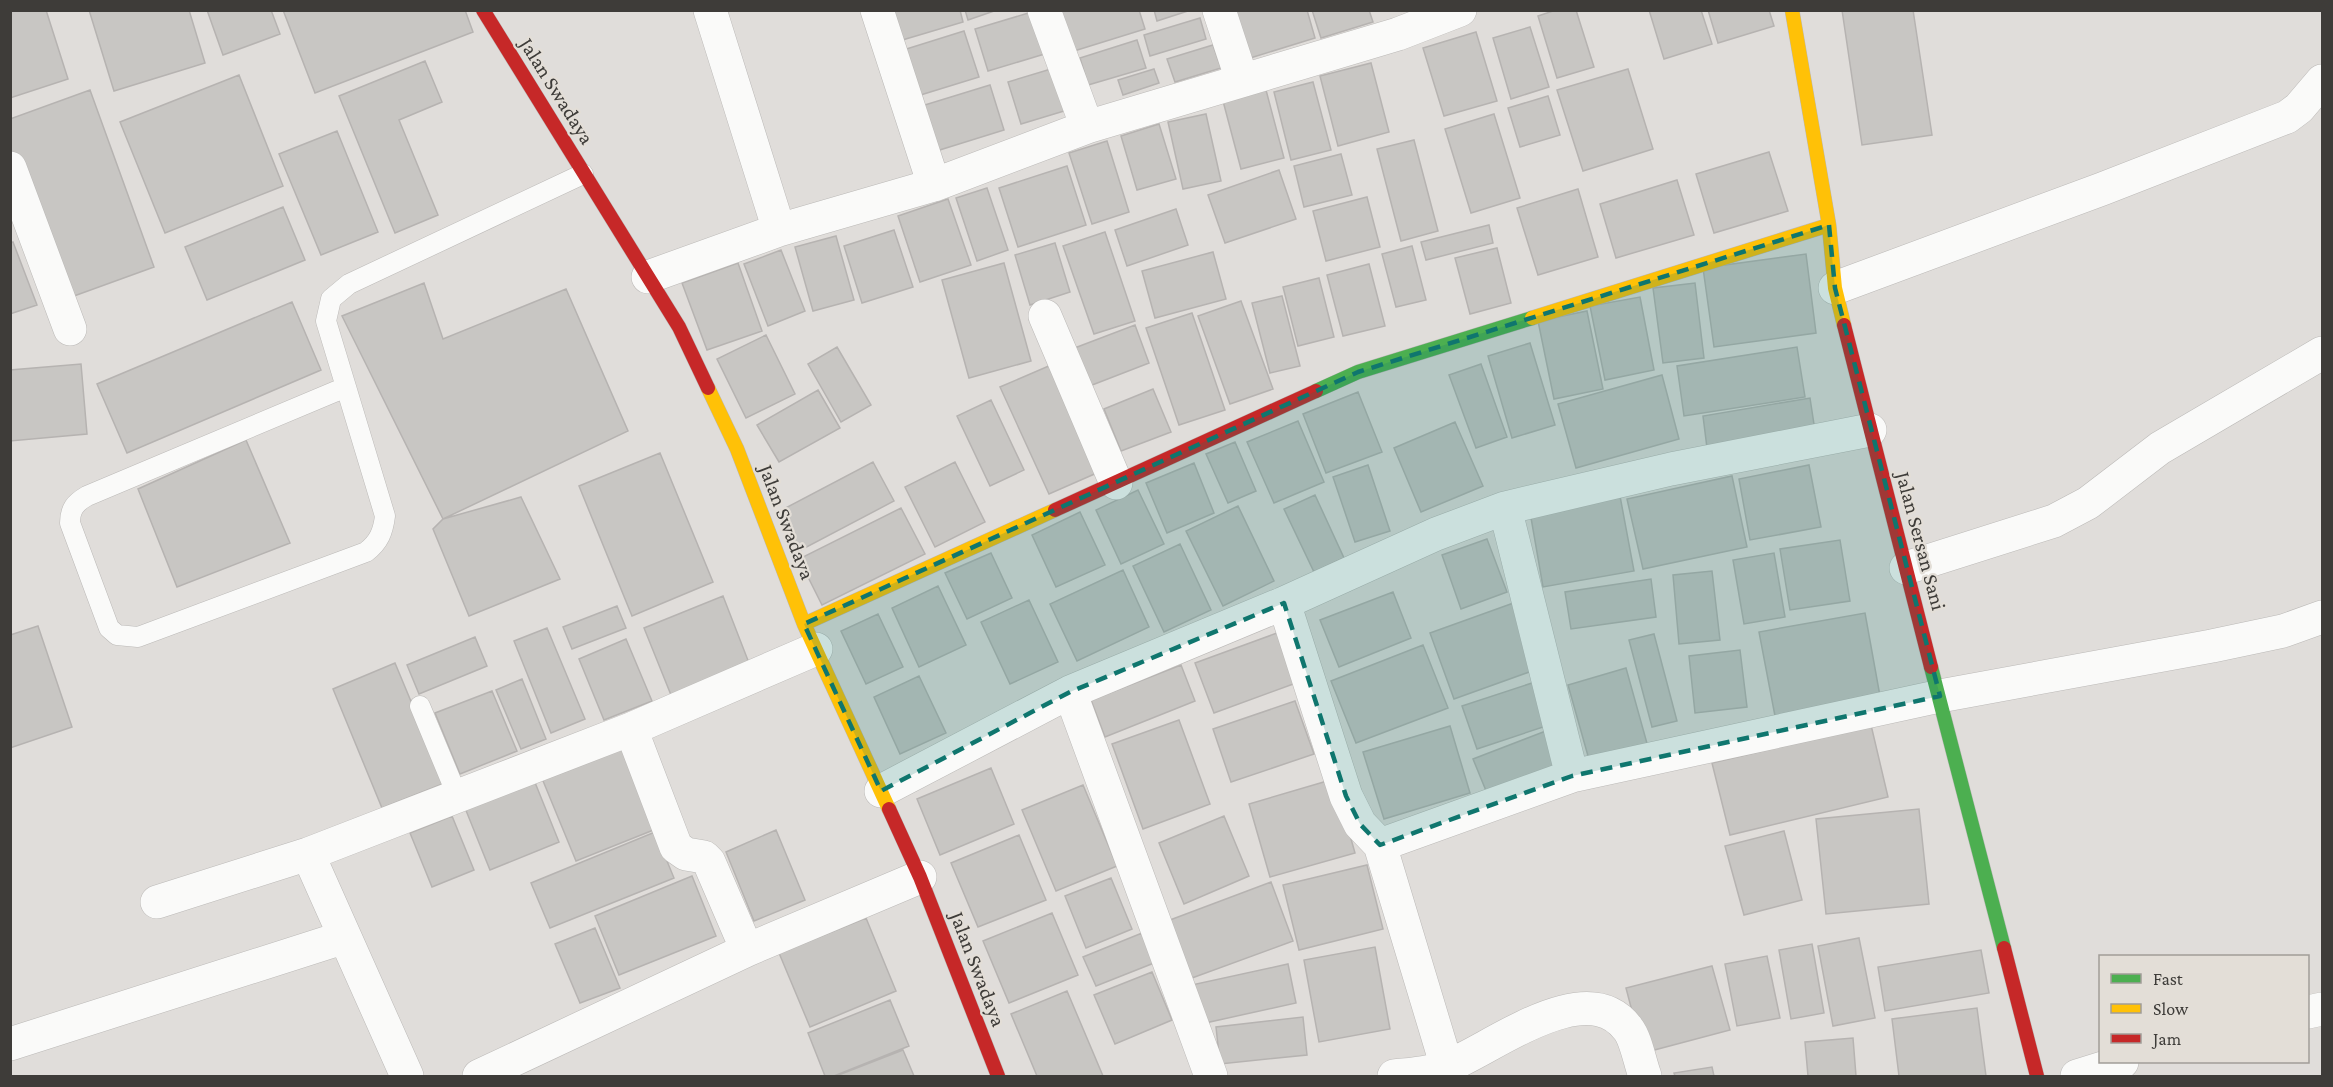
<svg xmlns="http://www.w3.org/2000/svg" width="2333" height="1087" viewBox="0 0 2333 1087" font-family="'Crimson Pro',serif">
  <rect width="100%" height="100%" fill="#e0ddda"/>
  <path fill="#c8c6c3" stroke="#b6b3b1" stroke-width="1.5" d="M16 10H46L68 79 10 98V12Z
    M89 10H189L205 63 114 91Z
    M207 10H271L280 34 223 55Z
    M283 10H465L473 32 315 93Z
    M889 10H960L963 22 899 41Z
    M965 10H997L968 20Z
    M1061 10H1139L1145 29 1074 51Z
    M1154 10H1191L1157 21Z
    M1232 10H1307L1315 38 1247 59Z
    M1312 10H1369L1373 22 1321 38Z
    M1556 10H1576L1594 67 1557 78 1538 16Z
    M1649 10H1701L1712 44 1664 59Z
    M1708 10H1769L1774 26 1718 43Z
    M1842 10H1913L1932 135 1862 145Z
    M1035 11 1048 53 988 71 975 29Z
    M1200 18 1206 39 1150 56 1144 35Z
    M1530 27 1549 87 1511 99 1493 38Z
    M964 31 979 77 914 97 900 51Z
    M1476 32 1497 101 1444 116 1423 48Z
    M1137 40 1146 68 1088 85 1080 58Z
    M1213 45 1221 68 1175 82 1167 59Z
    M425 61 442 102 399 120 438 215 395 233 339 96Z
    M1371 63 1389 132 1338 146 1320 76Z
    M1061 66 1074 108 1021 124 1008 82Z
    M1154 69 1159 83 1123 95 1118 80Z
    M1628 69 1653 149 1583 171 1557 90Z
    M239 75 283 186 165 233 120 122Z
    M1313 82 1331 150 1291 160 1274 92Z
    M990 85 1004 130 930 153 915 108Z
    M90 90 154 267 63 300 10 152V119Z
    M1266 90 1284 158 1241 169 1223 101Z
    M1548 96 1560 135 1520 147 1508 108Z
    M1206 114 1221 181 1183 189 1168 122Z
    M1494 114 1520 198 1471 213 1445 129Z
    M1159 124 1176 179 1137 190 1121 136Z
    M337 131 378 232 321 255 279 154Z
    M1414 140 1438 231 1401 241 1377 149Z
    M1107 141 1129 212 1092 224 1069 153Z
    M1769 152 1788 211 1714 233 1696 174Z
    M1341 154 1352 195 1304 207 1294 166Z
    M1067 166 1086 225 1018 247 999 188Z
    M1279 170 1296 219 1225 243 1208 195Z
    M1677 180 1694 235 1616 258 1600 204Z
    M987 188 1008 250 977 261 956 198Z
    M1578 189 1598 257 1538 275 1517 208Z
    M1367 197 1380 247 1326 261 1313 211Z
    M948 199 971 265 920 282 898 216Z
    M283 207 305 260 207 300 185 247Z
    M1176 209 1188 245 1127 266 1115 230Z
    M1489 225 1493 243 1426 260 1421 242Z
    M894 230 913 287 862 303 844 246Z
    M1105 232 1135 321 1094 334 1063 246Z
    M836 236 854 300 813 311 795 247Z
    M13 242 37 305 10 314V243Z
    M1055 243 1070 292 1030 305 1015 255Z
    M1412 246 1426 300 1396 307 1382 254Z
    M1497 248 1511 303 1470 314 1455 258Z
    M781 250 805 311 768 326 744 264Z
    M1213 252 1226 299 1155 318 1142 271Z
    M1806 254 1816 333 1714 347 1703 268Z
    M738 263 762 331 707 350 682 283Z
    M1004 263 1031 361 969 378 942 280Z
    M1369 264 1385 326 1343 336 1327 275Z
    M1319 278 1334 337 1298 346 1283 287Z
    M424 283 443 339 566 289 628 431 443 519 342 316Z
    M1695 283 1704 358 1663 363 1653 288Z
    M1282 296 1300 366 1270 373 1252 303Z
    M1640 297 1654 370 1605 380 1590 306Z
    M1241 301 1273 389 1230 404 1198 316Z
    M292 302 321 370 127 453 97 384Z
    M1587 311 1603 389 1554 399 1538 321Z
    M1192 313 1225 410 1179 425 1146 328Z
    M1135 325 1149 363 1087 387 1072 349Z
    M766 335 795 394 746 418 717 359Z
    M1530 343 1555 425 1512 438 1488 356Z
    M837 347 871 405 841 422 808 364Z
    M1797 347 1805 397 1684 416 1677 366Z
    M81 364 87 434 10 441V370Z
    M1481 364 1507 437 1476 448 1449 375Z
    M1051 365 1099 472 1049 494 1000 387Z
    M1662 375 1679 439 1576 468 1558 404Z
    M1153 389 1171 432 1121 451 1104 409Z
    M818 390 840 428 779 462 757 425Z
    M1358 392 1382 452 1326 473 1303 414Z
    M1810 398 1815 431 1707 448 1703 416Z
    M991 400 1024 470 990 486 957 416Z
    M1298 421 1324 482 1274 503 1247 442Z
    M1455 422 1483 486 1421 512 1394 448Z
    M246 440 290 543 177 587 138 489Z
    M1235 442 1256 491 1228 503 1206 454Z
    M660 453 713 582 632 616 579 486Z
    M873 462 894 501 799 551 778 512Z
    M955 462 985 522 935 547 905 487Z
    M1194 463 1214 513 1167 533 1146 483Z
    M1368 465 1390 531 1355 542 1333 477Z
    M1809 465 1821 527 1750 540 1739 479Z
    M1732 476 1747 547 1643 569 1627 499Z
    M1138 490 1164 544 1121 564 1096 510Z
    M1315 495 1344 558 1314 572 1284 509Z
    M1620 496 1634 571 1543 587 1530 512Z
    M521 497 560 579 469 616 433 529 443 519Z
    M1238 506 1274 581 1223 606 1186 531Z
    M901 508 925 554 822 605 799 559Z
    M1080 512 1105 565 1056 587 1032 535Z
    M1487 539 1507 592 1461 609 1442 555Z
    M1840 540 1850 601 1790 610 1780 549Z
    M1180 544 1211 610 1164 632 1133 566Z
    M991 553 1012 598 967 619 945 573Z
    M1774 553 1785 617 1744 624 1733 560Z
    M1123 570 1149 627 1077 661 1050 604Z
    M1712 571 1720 640 1679 644 1673 575Z
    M1651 579 1656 617 1571 629 1565 592Z
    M938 586 966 645 919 667 892 608Z
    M1393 592 1411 638 1339 667 1320 620Z
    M723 596 749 663 671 695 644 628Z
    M1029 600 1058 662 1010 684 981 622Z
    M1519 601 1543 667 1454 699 1430 633Z
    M617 606 626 628 572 649 563 627Z
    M1865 613 1880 696 1775 716 1759 632Z
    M878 614 903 667 866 684 841 631Z
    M38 626 72 727 10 748V635Z
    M547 628 585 719 551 733 514 641Z
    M1277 633 1296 683 1214 713 1195 663Z
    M1654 634 1677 721 1652 727 1629 640Z
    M475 637 487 666 419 694 407 665Z
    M626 639 652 701 604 720 579 659Z
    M1423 645 1448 708 1356 743 1331 681Z
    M1740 650 1747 707 1695 713 1689 656Z
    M395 663 445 783 382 808 333 689Z
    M1181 665 1195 701 1105 737 1091 700Z
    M1626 668 1648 747 1590 763 1568 685Z
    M919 676 946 733 900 754 874 697Z
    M522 679 546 739 521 749 496 690Z
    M1535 682 1549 725 1477 749 1462 706Z
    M492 691 517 751 460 774 435 713Z
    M1295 701 1314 754 1231 782 1213 729Z
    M1179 720 1210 804 1143 829 1112 744Z
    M1871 725 1888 797 1730 835 1712 763Z
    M1450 726 1470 793 1384 819 1363 752Z
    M1551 729 1567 768 1489 798 1473 759Z
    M625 741 661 827 576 861 541 776Z
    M991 768 1014 824 940 855 917 799Z
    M1334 779 1355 853 1270 877 1249 804Z
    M534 780 559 842 490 870 465 808Z
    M1083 785 1117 866 1056 891 1022 810Z
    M1919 809 1929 904 1826 914 1816 819Z
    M452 816 474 870 432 887 410 833Z
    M1224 816 1249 876 1184 904 1159 843Z
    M776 830 805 900 754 921 726 852Z
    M1784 831 1802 900 1744 915 1725 846Z
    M655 832 674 878 550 928 531 883Z
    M1019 835 1046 900 978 927 951 863Z
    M1367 865 1383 929 1299 950 1283 885Z
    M692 876 716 936 619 975 595 916Z
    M1111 878 1132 929 1086 948 1065 896Z
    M1271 882 1293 941 1192 978 1170 920Z
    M1052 913 1078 975 1009 1003 983 941Z
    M866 918 896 991 810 1027 779 953Z
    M595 928 620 988 580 1003 555 944Z
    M1142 933 1154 963 1096 986 1083 957Z
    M1859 938 1875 1018 1833 1026 1818 946Z
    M1812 944 1824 1013 1791 1019 1779 950Z
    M1375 947 1390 1029 1319 1042 1304 960Z
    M1981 950 1989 993 1885 1011 1878 967Z
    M1767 956 1780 1018 1737 1026 1725 964Z
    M1288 964 1296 1003 1196 1025 1187 986Z
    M1712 966 1730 1030 1643 1053 1626 988Z
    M1152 972 1172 1020 1115 1044 1094 995Z
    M1067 991 1103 1076H1037L1011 1014Z
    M890 1000 909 1046 834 1076H825L808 1033Z
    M1977 1008 1986 1076H1899L1892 1019Z
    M1303 1017 1307 1055 1220 1064 1216 1027Z
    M1853 1038 1856 1076H1808L1805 1042Z
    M903 1050 914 1076H836Z
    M1712 1067 1714 1076H1675L1674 1073Z"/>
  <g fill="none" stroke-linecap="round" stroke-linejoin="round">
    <defs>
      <path id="lane" d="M346 387 385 516C383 532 379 542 366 552L138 637 117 635 109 628 70 523C70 509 75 503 87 496L346 387 326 321 331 299 349 284 583 174
        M420 706 457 795"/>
      <path id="street" d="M710 10 779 230
        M877 10 934 185
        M1044 10 1087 127
        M1219 10 1242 80
        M10 168 70 329
        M648 277 779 230 934 185 1087 127 1398 34 1460 10
        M1835 288 2102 189 2287 117 2299 108 2322 81
        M1045 316 1116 483
        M1505 508 1572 776
        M1906 568 2054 521 2088 503 2160 448 2322 353
        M1284 603 1346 796 1360 824 1380 845 1447 1067
        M1070 692 1211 1076
        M631 729 676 847 686 854 704 857 709 862 747 950
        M881 791 1070 692 1284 603 1436 534 1505 508 1671 469 1870 430
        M1380 845 1572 776 1940 696 2212 646 2283 631 2322 617
        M308 854 407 1076
        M157 902 308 854 631 729 816 649
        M2308 1012 2322 1009
        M10 1044 345 937
        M479 1076 747 950 920 877
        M1394 1076C1411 1074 1432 1073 1448 1066 1493 1048 1587 973 1628 1029 1636 1039 1640 1063 1645 1076
        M2077 1076 2122 1062"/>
      <path id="fast" d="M1316 391 1358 372 1532 318
        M1931 667 2004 948"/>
      <path id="slow" d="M1792 10 1829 225 1835 288 1844 325
        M1532 318 1829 225
        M708 388 737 449 804 624 889 809
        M804 624 1055 510"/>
      <path id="jam" d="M483 10 679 327 708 388
        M1844 325 1931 667
        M1055 510 1316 391
        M889 809 920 877 998 1076
        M2004 948 2037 1076"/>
    </defs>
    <use href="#lane" stroke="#bbb9b7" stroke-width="21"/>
    <use href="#street" stroke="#bbb9b7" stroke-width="34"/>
    <use href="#fast" stroke="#bbb9b7" stroke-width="15"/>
    <use href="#slow" stroke="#bbb9b7" stroke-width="15"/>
    <use href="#jam" stroke="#bbb9b7" stroke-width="15"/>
    <use href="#lane" stroke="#fafaf9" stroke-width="20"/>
    <use href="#street" stroke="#fafaf9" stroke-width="33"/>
    <use href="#fast" stroke="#4caf50" stroke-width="14"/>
    <use href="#slow" stroke="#ffc107" stroke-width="14"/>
    <use href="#jam" stroke="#c62828" stroke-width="14"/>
  </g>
  <path fill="#0f766e" fill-opacity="0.2" stroke="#0f766e" stroke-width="4.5" stroke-dasharray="12 8" stroke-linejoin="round" d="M1829 225 1835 288 1940 696 1572 776 1380 845 1360 824 1346 796 1284 603 1070 692 881 791 804 624 1358 372Z"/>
  <g text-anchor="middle" stroke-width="4.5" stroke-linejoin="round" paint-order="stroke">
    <g font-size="21" fill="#3e3c39" stroke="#e3ded7">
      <text transform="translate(557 91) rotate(58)" y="7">Jalan Swadaya</text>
      <text transform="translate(787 522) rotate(69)" y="7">Jalan Swadaya</text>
      <text transform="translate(1921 541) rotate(75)" y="7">Jalan Sersan Sani</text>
      <text transform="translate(978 969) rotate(69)" y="7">Jalan Swadaya</text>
    </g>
  </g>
  <rect width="2333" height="1087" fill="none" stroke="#3e3c39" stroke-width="24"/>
  <rect x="2099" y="955" width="210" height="108" fill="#e3ded7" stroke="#a19d98" stroke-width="1.5"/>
  <rect x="2111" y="974" width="30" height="9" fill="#4caf50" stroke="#a19d98" stroke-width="1.5"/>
  <text x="2153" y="985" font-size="18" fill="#3e3c39">Fast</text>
  <rect x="2111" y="1004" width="30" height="9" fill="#ffc107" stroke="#a19d98" stroke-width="1.5"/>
  <text x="2153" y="1015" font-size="18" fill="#3e3c39">Slow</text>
  <rect x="2111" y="1034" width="30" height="9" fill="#c62828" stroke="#a19d98" stroke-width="1.5"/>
  <text x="2153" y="1045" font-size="18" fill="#3e3c39">Jam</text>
</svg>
